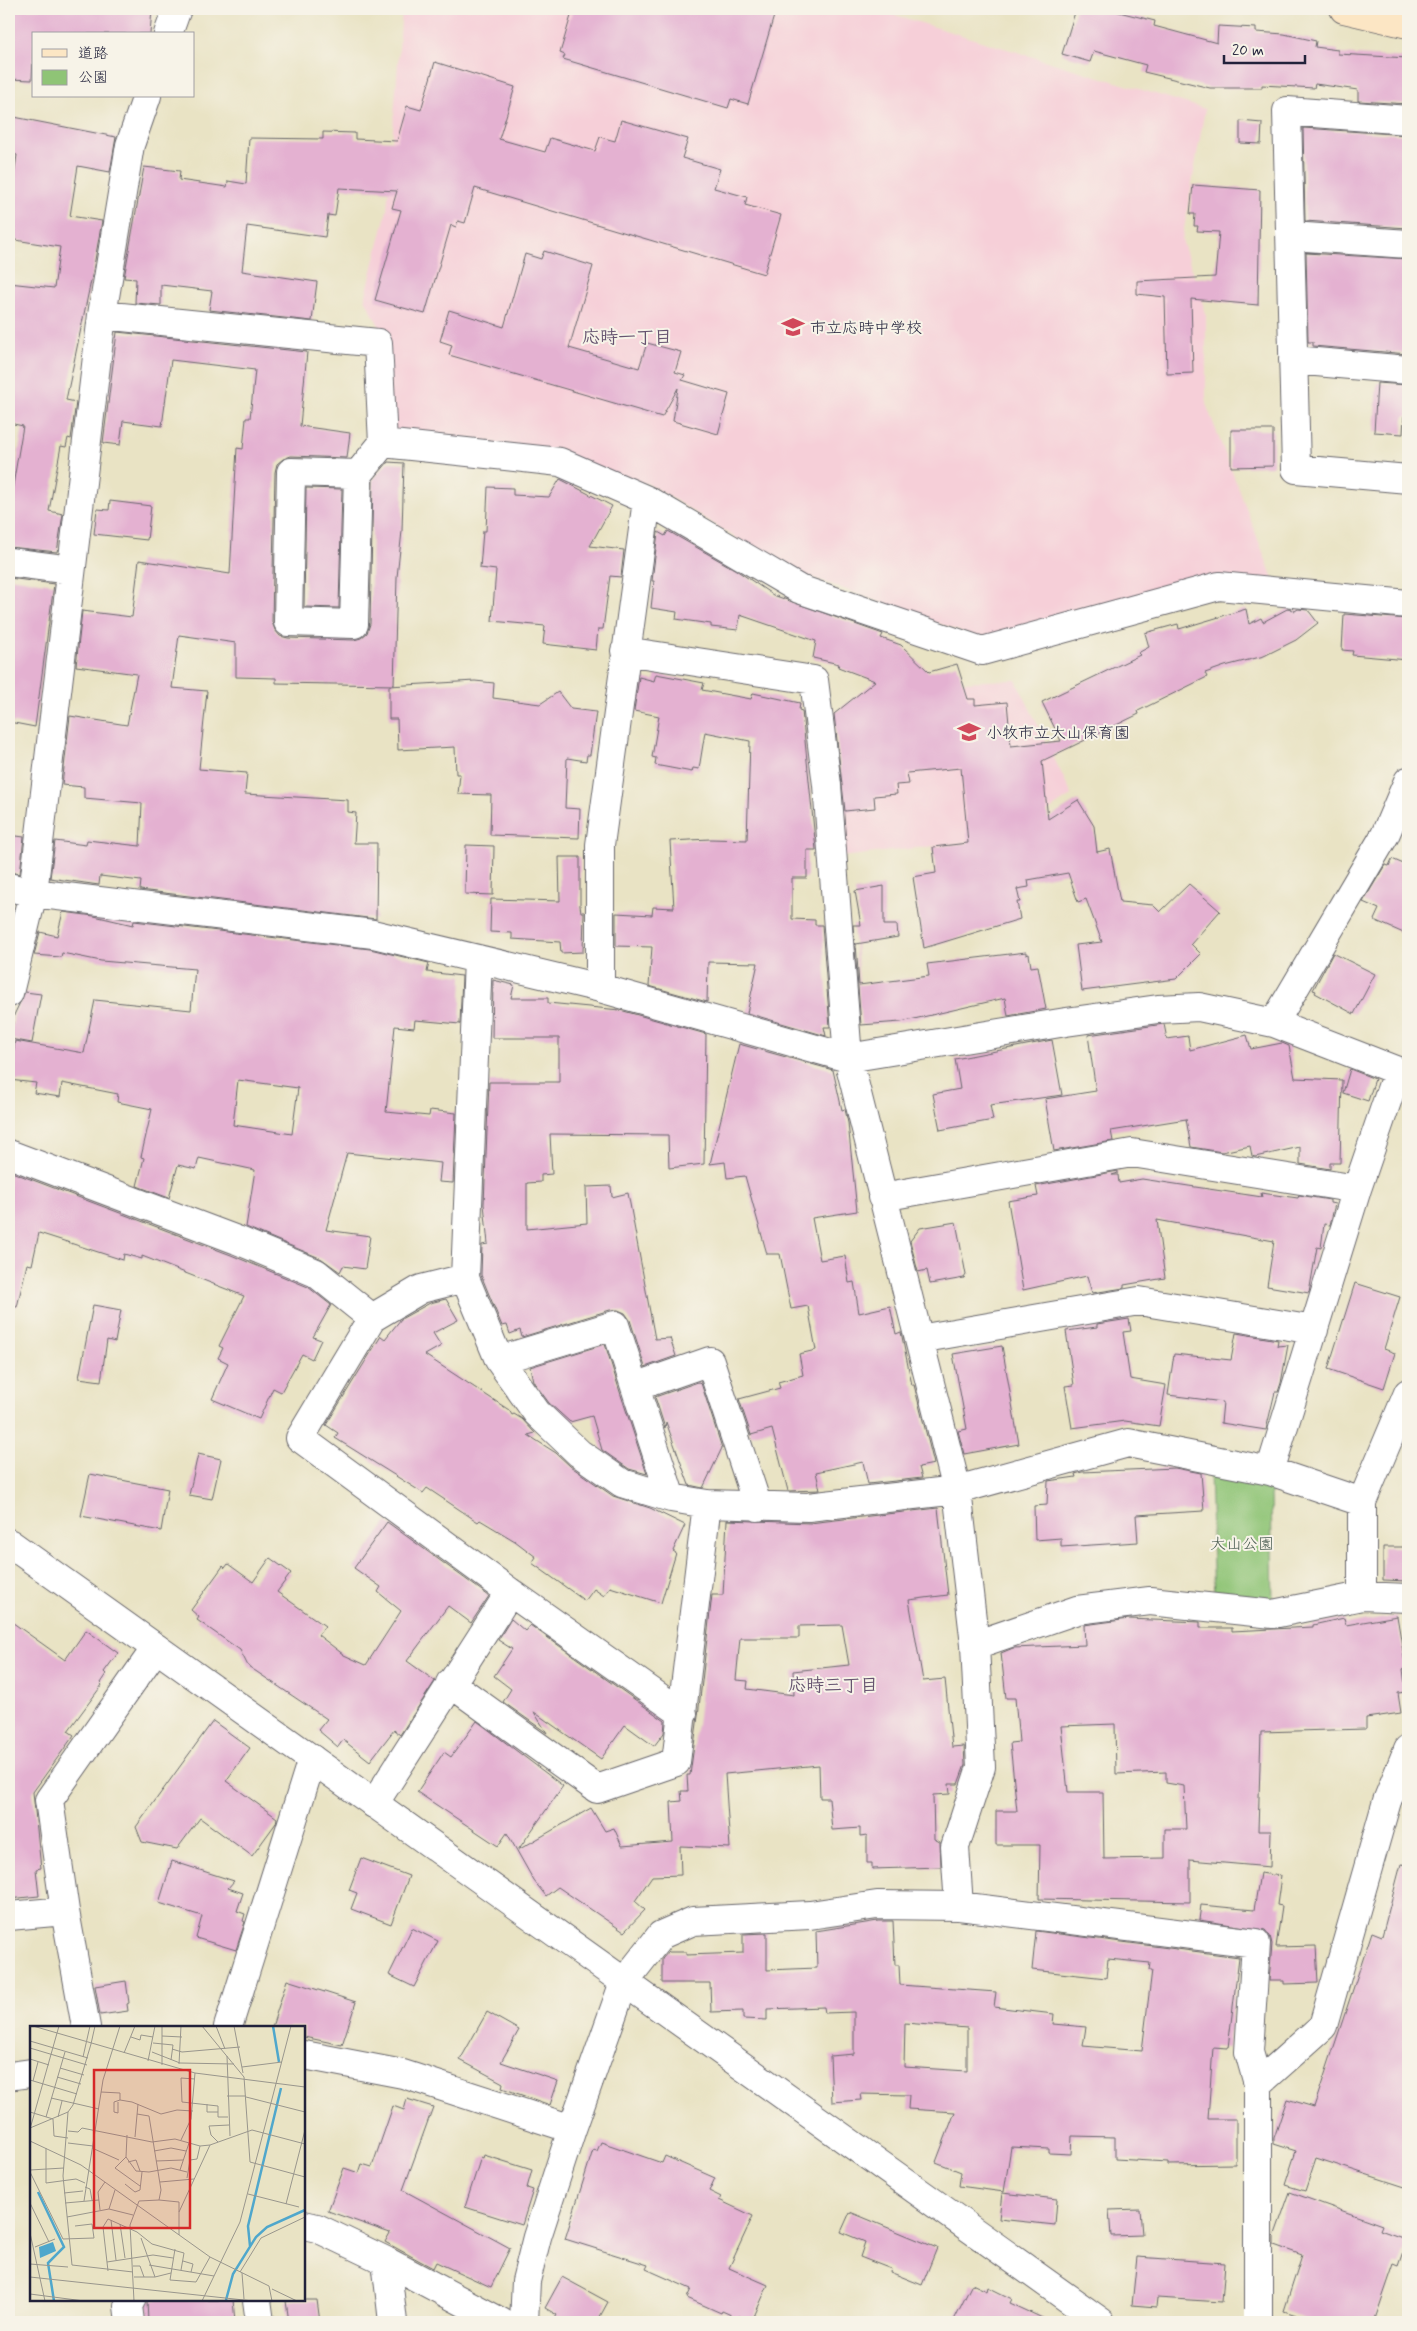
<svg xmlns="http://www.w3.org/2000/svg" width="1417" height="2331" viewBox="0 0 1417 2331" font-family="Mynerve,'Klee One',sans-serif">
  <rect width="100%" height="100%" fill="#f7f3e8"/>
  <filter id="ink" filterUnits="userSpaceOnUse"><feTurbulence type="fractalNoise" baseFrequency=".02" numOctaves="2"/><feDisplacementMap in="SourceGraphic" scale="10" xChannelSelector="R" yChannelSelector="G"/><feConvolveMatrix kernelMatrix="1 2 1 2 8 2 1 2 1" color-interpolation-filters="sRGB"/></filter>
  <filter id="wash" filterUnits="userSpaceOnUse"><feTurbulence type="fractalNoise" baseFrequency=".0096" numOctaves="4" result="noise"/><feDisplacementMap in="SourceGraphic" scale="20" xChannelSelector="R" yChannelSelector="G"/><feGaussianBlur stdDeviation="1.12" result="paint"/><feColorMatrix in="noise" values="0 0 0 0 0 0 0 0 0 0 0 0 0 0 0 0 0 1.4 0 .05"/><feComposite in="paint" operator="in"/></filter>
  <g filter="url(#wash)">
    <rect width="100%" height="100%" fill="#e9e3c4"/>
    <path fill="#f6cfd8" d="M402 9H875L1205 109 1182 240 1206 314V404L1274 581 988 637 973 636 781 566 649 484 397 437 391 428 386 339 365 299 387 210Z
      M1016 680 1072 795 1010 837 841 857 835 783 960 682Z"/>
    <path fill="#8fc476" stroke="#587358" d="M1210 1472 1271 1486 1273 1605 1214 1601Z"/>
    <g id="blocks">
      <path fill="#e4b1d1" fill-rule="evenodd" d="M9 9H152L150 34H34L32 80 9 79Z
        M573 9H776L748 104 731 99 728 108 563 59 565 55 560 53Z
        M1076 9H1107L1155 21 1154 26 1217 43 1218 26 1256 28V32L1284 34 1316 41 1315 47 1338 50V54L1408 58V104L1358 101V90L1315 84 1314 88 1262 85V88H1210L1144 72 1146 65 1094 51 1090 62 1062 54Z
        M435 62 515 87 499 139 545 152 550 138 595 151 600 137 615 141 621 120 688 139 682 158 720 169 714 188 747 197 745 205 781 215 764 274 475 188 465 223 458 221 456 227 451 225 425 314 375 300 401 210 392 208 397 191 339 188 335 216 328 215 325 237 247 226 242 271 317 282 312 321 209 310 212 291 161 285V305L135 303 136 279 124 278 144 167 180 171 179 180 227 187 228 181 246 184 249 138 323 139V132L355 133V139L397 141 407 106 421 110Z
        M9 116 116 137 110 172 78 166 70 216 102 221 93 271 66 400 76 402 71 439 68 438 66 447 61 446 49 511 63 514 57 552 9 547V509L23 426 9 423V283L54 288 60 247 9 239V210L17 155 9 153Z
        M1240 121 1262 123 1261 144 1240 143Z
        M1303 128 1408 135V228L1305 221Z
        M1193 185 1260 190 1258 305 1191 299 1193 373 1167 374 1165 297 1137 294V281L1215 277 1219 232 1197 231 1198 226H1194L1195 214H1190Z
        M544 251 593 266 569 348 639 368 647 343 681 352 675 372 685 375 682 380 729 394 718 434 673 421 678 388 662 417 449 355 452 345 440 341 449 310 504 327 525 254 541 259Z
        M1306 253 1408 259V354L1313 346V342H1308Z
        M117 332 307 352 300 426 350 433 347 458 291 456 283 459 277 464 275 472 272 622 275 630 280 636 288 638 354 640 361 638 367 633 370 624 373 480 388 462 404 463 402 531 397 577 394 685 276 683V678L236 677V643L179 635 172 688 207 691 199 769 247 773 245 794 348 800V812L356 813 354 843H377L376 919 140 890 141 881 100 876 99 885 50 878 55 841 86 845 87 840 140 846 142 803 84 798V787L62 785 70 716 127 725 137 674 76 666 82 611 132 617 139 560 230 574 237 448 243 449 246 418H250L255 370 171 360 162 426 123 421 120 445 103 443Z
        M1377 383 1408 385V416H1404L1403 434 1374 432Z
        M1231 430H1273V466L1231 467Z
        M560 479 612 506 590 546 624 550 621 577 610 576 603 629H598L596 650 543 644 545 626 492 621 496 570 480 568 483 531H486L488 487 513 488V495L549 497Z
        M306 488 342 489 339 608 304 607Z
        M110 501 151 506 147 540 94 534 97 509 109 510Z
        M668 531 736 570 773 595 883 634 881 638 901 645 929 672 957 664 968 699H975V705L1007 702 1011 746 1061 741 1042 702 1140 655 1138 653 1149 647 1145 633 1178 624 1179 629 1246 609 1249 624 1261 618 1263 622 1289 608 1295 611 1298 609 1308 610 1318 623 1296 640 1264 656 1225 666 1205 673 1207 677 1138 711 1139 714 1042 761 1048 819 1078 800 1094 826 1097 852 1110 849 1120 902 1153 905 1160 912 1189 884 1220 911 1191 944 1201 954 1176 979 1082 991 1076 945 1102 942 1086 899 1078 902 1068 873 1028 880 1029 887 1017 889 1020 902H1017L1020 919 924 948 913 877 936 873 933 847 968 843 961 768 907 773 909 784 896 785 897 794 874 796 875 808 845 811 834 714 875 681 838 667 839 664 813 658 816 641 740 615 738 630 711 627V624L676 619 677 612 651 608 654 581H652L658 532 665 536Z
        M9 578 54 584 35 727 9 722Z
        M1344 614 1408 619V660L1352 655 1353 651 1342 650Z
        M656 674 704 683 702 690 751 699 753 693 800 703 799 710 802 711 816 850H807V878H792V919L815 920V925H822L830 1027H824L826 1036 747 1013 758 963 708 962 707 1002 649 986 652 947 616 946V913L652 915 653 907 674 908 670 841 710 839 747 840 750 741 705 732 699 769 693 768 692 772 655 765 656 758 652 757 659 716 634 711 639 677 654 681Z
        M475 681 494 683 493 698 540 704 558 692 571 709 596 712 590 755H587L586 761 567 758 565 808 580 809 579 838 490 835 491 795 458 794 460 774H456L455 747 398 750 397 719H389V686Z
        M9 835 24 837 20 874 9 872Z
        M466 845 494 846 493 895 465 894Z
        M559 857H580V906L581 912H584L583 952 561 953 560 942 512 939V933L490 932 491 899 560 901Z
        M1392 859 1408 866V935L1374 920 1379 909 1363 902 1385 865 1389 866Z
        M884 886V925H897L898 937 856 944 859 985 929 976 927 964 1026 952V955L1029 954 1031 967 1038 966 1046 1009 1008 1016 1005 998 901 1022 861 1025 853 925H861L855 891Z
        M63 912 94 916 133 925 134 921 370 949 429 963 427 972 462 976 460 1024 415 1020 414 1028 395 1026 386 1112 429 1116 430 1110 456 1113 453 1183 439 1182 441 1163 347 1153 326 1230 370 1236 365 1269 343 1266 340 1272 322 1259 246 1227 255 1170 199 1158 196 1169 178 1165 169 1198 137 1186 144 1158 141 1157 152 1109 117 1102 118 1094 62 1083 60 1097 34 1093 36 1083 9 1080 15 1041 84 1053 95 1000 191 1010 195 969 101 961 62 953 61 957 34 955 40 932 57 936ZM238 1080 298 1088 292 1134 233 1125Z
        M1333 953 1375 974 1354 1014 1315 993 1316 991 1313 990Z
        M493 980 514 985 511 998H548V1003L620 1010 706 1034 704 1164 669 1168 668 1135 550 1134 552 1174 541 1175V1182L527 1183V1229L587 1223 586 1187 611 1186 612 1197 628 1193 655 1339 670 1338 676 1356 645 1367 630 1320 625 1313 618 1310H610L522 1337 520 1330 510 1334 507 1325 502 1326 481 1275 482 1245 488 1244 484 1204 489 1082H559V1038H492Z
        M25 992 41 994 32 1043 10 1039 14 1015Z
        M1164 1024 1167 1039 1188 1036 1190 1050 1247 1035 1251 1049 1282 1043 1289 1046 1295 1078 1342 1080 1340 1163H1330V1169L1300 1164V1147L1255 1157 1252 1156 1250 1146 1222 1152 1191 1147 1186 1119 1111 1131 1113 1141 1054 1151 1045 1099 1096 1091 1088 1035Z
        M1052 1040 1062 1095 990 1105 993 1120 940 1130 933 1094 960 1089 955 1059Z
        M739 1044 833 1070 842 1110 845 1109 848 1123 857 1211 812 1218 820 1260 845 1256 849 1283 854 1282 859 1313 890 1306 896 1334 901 1332 912 1385H914L934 1464 919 1467 922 1478 868 1484 863 1462 816 1472 820 1490 788 1491 772 1429 751 1435 739 1399 780 1388 778 1382 803 1375 799 1354 816 1350 808 1306 791 1309 780 1254H767L745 1176 727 1178 725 1162 710 1164Z
        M1350 1069 1375 1079 1368 1101 1343 1093Z
        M9 1171 231 1255 308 1287 331 1305 313 1337 321 1340 312 1359 302 1354 281 1392 273 1388 259 1419 212 1399 228 1363 218 1358 223 1348 219 1346 244 1296 142 1256V1259L124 1254 123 1260 39 1233 32 1265 27 1264 17 1307 9 1306Z
        M1118 1171V1173L1112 1175H1118L1119 1183 1142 1179 1262 1197 1261 1193 1298 1198 1299 1195 1330 1200V1203L1335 1204 1330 1225 1324 1224 1321 1248 1317 1247 1309 1293 1267 1286 1274 1241 1157 1220 1165 1278 1124 1285V1288L1092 1293 1087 1276 1023 1290 1008 1201 1038 1196 1036 1186Z
        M956 1222 966 1275 964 1278 930 1284 927 1270 918 1272 910 1241 920 1228Z
        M1355 1283 1400 1297 1384 1349 1395 1353 1384 1388 1328 1369Z
        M446 1299 458 1320 433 1333 441 1346 425 1355 509 1410 512 1415 514 1414 522 1419 535 1433 528 1435 556 1453 570 1466 613 1496 650 1508 685 1525 673 1551 676 1553 661 1603 610 1587 604 1596 594 1589 585 1601 532 1563 536 1557 515 1541 480 1520 478 1522 427 1488 423 1493 335 1438 338 1433 326 1425 381 1336 385 1339 401 1319 430 1303Z
        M93 1305 121 1310 115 1342 107 1340 101 1381 79 1378Z
        M1129 1319 1131 1331 1123 1332 1130 1379 1166 1385 1159 1426 1125 1421 1072 1428 1065 1386 1074 1385 1066 1331 1097 1327V1324Z
        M1236 1333 1278 1340 1277 1346 1288 1345 1281 1383 1278 1392H1275L1266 1430 1221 1423 1223 1402 1168 1395 1174 1354 1231 1360Z
        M605 1344 620 1392 647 1474 629 1469 602 1450 592 1416 570 1422 549 1403 533 1381 530 1367Z
        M1002 1346 1019 1444 964 1454 958 1431 967 1429 953 1354Z
        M698 1382 701 1383 722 1448 703 1488 689 1485 666 1422 665 1428 655 1397Z
        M198 1454 221 1459 212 1499 189 1495Z
        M1175 1468 1201 1473 1204 1511 1136 1515 1138 1542 1061 1547V1538L1035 1540 1034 1506 1047 1505 1048 1481 1076 1477 1075 1474 1082 1472Z
        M90 1474 168 1489 161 1531 81 1516Z
        M938 1508 948 1595 909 1600 923 1681 945 1679 952 1747 964 1746 965 1765 958 1784H949L950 1794 933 1795 934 1839 940 1842 941 1867 872 1869V1863H867V1835L860 1836V1828L832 1830 829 1798H820L819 1765 725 1774 730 1848 680 1846 681 1875 652 1876 635 1901 645 1910 624 1932 558 1887 546 1896 534 1881 507 1833 498 1846 417 1792 444 1752 451 1757 477 1721 563 1786 518 1850 591 1808 605 1831 614 1828 622 1846 673 1842 671 1802 682 1801 681 1791H688L687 1775H690L698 1716 712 1595H723L727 1520 810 1523ZM842 1625 849 1665 793 1671 794 1695 747 1689 748 1681 736 1680 740 1638H799V1626Z
        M387 1522 489 1596 471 1623 448 1606 407 1661 435 1681 400 1735 394 1730 370 1761 343 1740 338 1747 318 1730 327 1719 248 1666 240 1650 197 1620 199 1617 191 1610 223 1566 225 1568 228 1564 253 1582 270 1558 291 1573 277 1592 325 1626 318 1635 344 1655 366 1665 401 1611 378 1592 381 1587 354 1568Z
        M1383 1547H1408V1581L1383 1580Z
        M1397 1616 1406 1669H1403L1406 1692 1398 1693 1401 1713 1366 1718V1729L1261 1732 1258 1831H1271L1270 1867 1190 1860V1902L1039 1899 1040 1845H996V1811H1017L1010 1743 1019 1742 1015 1698H1006L1001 1653 1013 1648 1085 1645 1084 1625 1129 1619 1200 1622V1628H1232V1631L1313 1627V1625L1344 1618 1346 1625ZM1115 1724 1116 1774 1166 1772V1783L1184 1786 1186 1829H1165V1858L1104 1859 1103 1792H1068L1061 1726Z
        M511 1619 525 1631 530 1625 665 1721 664 1733 654 1746 625 1725 601 1759 534 1712 547 1733 503 1702 511 1689 494 1676 512 1649 498 1640Z
        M9 1620 65 1660 86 1630 118 1653 104 1672 106 1674 100 1683 102 1685 68 1731 74 1735 33 1792 41 1868 36 1869 39 1896 9 1899Z
        M213 1721 250 1748 226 1781 277 1818 276 1823 252 1856 200 1818 177 1849 142 1842 136 1827Z
        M361 1858 409 1876 391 1924 351 1909 357 1893 349 1890Z
        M172 1861 234 1881 228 1888 243 1893 237 1911 245 1914 243 1921 245 1922 236 1950 196 1938 202 1916 159 1903Z
        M1401 1864 1408 1865V2188L1316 2158 1305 2191 1285 2185 1296 2151 1274 2144V2138L1287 2099 1314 2107 1372 1932 1382 1936Z
        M1260 1873 1281 1876 1277 1905 1282 1906 1276 1947 1316 1946 1318 1983 1284 1984V1981H1269L1272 1944 1270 1936 1265 1930 1199 1920 1201 1905 1254 1910Z
        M878 1921H893L895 1965H899L900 1985 996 1992 994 2007 1054 2014 1053 2024 1086 2027 1083 2046 1142 2051 1152 1970H1149L1150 1963 1108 1959 1106 1978 1032 1970 1036 1931 1239 1957 1228 2048 1213 2047 1208 2119H1236V2160H1235V2164L1168 2165V2162L1115 2159V2137L1072 2136 1071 2154 1049 2153V2149L1011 2147 1004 2192 959 2186 961 2172 936 2162 955 2112 908 2109 909 2095 860 2094 861 2100 832 2102 830 2056 854 2054V2012L825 2013 824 2007 767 2009V2020L743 2019V2011L711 2012 710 1983H662V1959L668 1952H686V1955L743 1953V1934L767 1933V1970L817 1968 816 1931ZM905 2023 967 2028V2071L904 2067Z
        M412 1928 438 1941 414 1987 389 1975Z
        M287 1980 356 2002 342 2045 304 2037V2027H272Z
        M126 1981 129 2003 127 2004 128 2011 100 2015 95 1986Z
        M487 2012 519 2030 501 2062 558 2081 550 2105 502 2088 503 2083 460 2060Z
        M407 2099 433 2107 403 2190 510 2248 491 2287 436 2262 433 2268 385 2242 390 2233 328 2211 344 2168 359 2173 362 2164 372 2167 393 2106 404 2110Z
        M601 2142 662 2163 665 2156 715 2178 709 2191 721 2197 719 2200 753 2216 729 2268 768 2285 752 2321 739 2316 738 2318 722 2311 721 2313 687 2298 691 2289 646 2269 648 2265 565 2239 593 2150 597 2151Z
        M484 2155 532 2170 527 2188 533 2190 522 2225 465 2207 481 2157 483 2158Z
        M1290 2192 1382 2225 1380 2230 1408 2240 1399 2266 1394 2264 1374 2322H1318L1284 2311 1302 2255 1274 2245V2237Z
        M1002 2193 1057 2199 1055 2225 999 2219Z
        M1140 2209 1142 2235 1111 2236 1109 2210Z
        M850 2212 937 2248 922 2285 890 2272 891 2269 860 2257 865 2242 841 2232Z
        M1137 2257 1225 2263 1222 2302 1157 2298 1156 2307 1132 2305Z
        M562 2277 608 2302 597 2322H553L557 2315 545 2308Z
        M972 2284 987 2291 988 2287 1012 2299 1010 2303 1051 2322H953Z
        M147 2300H233L235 2322H148Z
        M297 2300H317L320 2322H289L286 2301Z"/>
    </g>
  </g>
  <g filter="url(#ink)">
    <use href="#blocks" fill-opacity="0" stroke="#68666b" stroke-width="1"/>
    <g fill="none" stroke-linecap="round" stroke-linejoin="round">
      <defs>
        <path id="minor" d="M168 34 177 9
          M1408 120 1287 111 1296 469 1408 479
          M1291 236 1408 244
          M102 315 378 343 383 443 560 462 647 500 799 589 982 651 1219 586 1408 604
          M1293 360 1408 370
          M358 474 291 472 288 622 354 624 358 474 383 443
          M9 562 71 570
          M9 887 33 893 373 934 600 988 848 1058 1066 1022 1158 1009 1199 1007 1274 1023 1408 1075
          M478 959 465 1278 499 1360 537 1413 579 1453 622 1483 671 1498 707 1504 808 1507 957 1490 1128 1443 1270 1471 1362 1502
          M600 988V845L647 500
          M9 993 33 893 102 315 130 145 147 96
          M1274 1023 1385 835 1408 781
          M9 1154 237 1240 316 1273 372 1318
          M882 1197 1132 1153 1357 1189
          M465 1278 421 1289 372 1318 300 1438 510 1592 683 1714
          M919 1339 1139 1301 1314 1330
          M499 1360 615 1325 671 1498
          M635 1387 710 1361 758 1507
          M1270 1471 1357 1189 1397 1072
          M1362 1596V1502L1408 1393
          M975 1645 1077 1610 1150 1601 1273 1614 1362 1596 1408 1598
          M450 1683 597 1789 676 1762 707 1504
          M374 1804 510 1592
          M959 1906 1256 1943 1249 2052 1258 2084
          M9 1916 65 1911
          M86 2027 65 1911 49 1800 156 1648
          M228 2027 312 1759
          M304 2055 403 2074 572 2129
          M9 2076 31 2073
          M304 2225 317 2228 386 2261 501 2322
          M386 2261 393 2322
          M257 2300 260 2322
          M130 2322 128 2306 131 2300
          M524 2322 526 2281 537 2237 572 2129 624 1982 661 1935 693 1921 810 1915 877 1905 959 1906 955 1847 981 1767 975 1645 957 1490 848 1058 827 785 814 680 625 651
          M1258 2322V2084L1323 2026 1387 1801 1408 1749"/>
        <path id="tertiary" d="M9 1543 1101 2322"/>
        <path id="secondary" d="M1344 9 1408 24"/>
      </defs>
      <use href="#minor" stroke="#68666b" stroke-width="30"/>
      <use href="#tertiary" stroke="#68666b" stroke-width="30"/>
      <use href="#secondary" stroke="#68666b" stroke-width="30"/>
      <use href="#minor" stroke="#fff" stroke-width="28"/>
      <use href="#tertiary" stroke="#fff" stroke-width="28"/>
      <use href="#secondary" stroke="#fce6c4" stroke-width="28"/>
    </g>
  </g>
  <defs>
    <symbol id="school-bare" viewBox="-9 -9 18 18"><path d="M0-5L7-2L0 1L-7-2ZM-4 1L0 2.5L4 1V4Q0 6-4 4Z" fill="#d1495b" stroke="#f7f3e8" stroke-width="2.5" paint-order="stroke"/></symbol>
  </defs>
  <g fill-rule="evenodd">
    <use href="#school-bare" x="777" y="311" width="32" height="32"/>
    <use href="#school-bare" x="953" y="716" width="32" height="32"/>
  </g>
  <g text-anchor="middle" stroke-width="4" stroke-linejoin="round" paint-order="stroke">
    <g font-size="16" fill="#22223b" stroke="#f7f3e8" text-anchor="start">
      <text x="810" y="333">市立応時中学校</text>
      <text x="986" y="738">小牧市立大山保育園</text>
    </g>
    <g font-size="16" fill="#485b50" stroke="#f7f3e8">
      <text x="1242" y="1549">大山公園</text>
    </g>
    <g font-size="18" font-weight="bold" fill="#665470" stroke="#f7f3e8">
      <text x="627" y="343">応時一丁目</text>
      <text x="833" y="1691">応時三丁目</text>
    </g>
  </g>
  <g transform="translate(30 2026)">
    <rect width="275" height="275" fill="#e9e3c4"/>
    <path d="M23 216 26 225 10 232 9 221Z" fill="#4fa7cc"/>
    <path fill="none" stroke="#4fa7cc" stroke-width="2.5" d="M243 0 249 36M8 166 34 221 18 237 24 275M220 220 218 200 251 62M196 274 203 248 226 211 237 201 275 184"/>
    <path fill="none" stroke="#99968d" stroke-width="1" d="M3 0 165 47 275 61M132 0V39M172 0 214 51 220 136 275 151M186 0 195 23M204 0 213 47M132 10 152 11M101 11 110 14 111 9 123 11M0 15 58 32M123 17 143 19 141 34M61 18 65 0M0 22 57 39M142 23 152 26 210 21M122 26 150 37 204 38M94 27 105 0M197 30 200 110M53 31 60 0M0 33 19 39M118 35 125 0M149 38 151 0M212 41 252 36M30 42 54 49M27 51 51 58M165 53 151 52 152 76 188 80V91H198M0 54 47 68M3 55 8 36M71 66 90 67V74L102 76 131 88 147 84 163 85M197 70H216M216 71 275 86M21 72 69 83M177 78V86H188M0 86 23 93 24 110 38 112M38 86 33 150 42 239 103 246M84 86V76L90 74M84 86 88 87V76M16 91 35 26M28 91 32 75M0 102 38 86 43 79 61 18M0 103 29 0M38 105 48 106 52 102 122 116 145 113 170 120 180 119 222 104 275 118M97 109 96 131 106 145 119 146 141 142 157 146M105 111 108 78M151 114 161 93 165 47M0 115 51 139 180 231 239 260 242 275M188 116 181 109 179 100 199 99M38 117 63 120M16 122V157L46 153 55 157M62 122 89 134M124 125 141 122 156 125M96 131 85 142 110 160M126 135 153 134M98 136 106 134 110 145M0 144 34 142M150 144 159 117M0 146 33 213 64 212 62 198 45 200M157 152 160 134 167 133 170 120M130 156 164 153M95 158 105 166 110 164 112 146M55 161 60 163 62 174M34 167 53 165M218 168 269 181M129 174 149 176V186M54 175 73 54 90 0M0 177 19 216M35 177 69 174M256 178 275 104M79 183 85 164M70 184 68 166 75 156M37 191 79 183 103 189M81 194 86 234M90 198 95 232M0 207 15 275M149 209V186L180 119M111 212 125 251 141 247M5 221 25 213M145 223 140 254 166 256 180 231M153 235 163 238 161 246M77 236 123 229 143 232M0 238 38 241M119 239 184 250M103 240H110L114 251M78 245 73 201 78 193 107 206 122 218 154 227 151 244M210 246 231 212 275 191M212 247 214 273M0 251 223 275M104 251H125M242 263 267 275M0 268 54 275M58 275H79M104 275 100 199 109 175 129 174 131 164 119 90 107 88M172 275 210 196 261 0"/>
    <path fill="#d62828" fill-opacity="0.15" stroke="#d62828" stroke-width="2.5" d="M64 44H160V202H64Z"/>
    <rect width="275" height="275" fill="none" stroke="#22223b" stroke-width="2.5"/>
  </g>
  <rect width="1417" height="2331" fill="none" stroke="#f7f3e8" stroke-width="30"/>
  <rect x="32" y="32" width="162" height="65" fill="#f7f3e8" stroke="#a29fa3"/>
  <rect x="42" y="49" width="25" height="8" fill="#fce6c4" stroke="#a29fa3"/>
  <text x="78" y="58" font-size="15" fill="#22223b">道路</text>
  <rect x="42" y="70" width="25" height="15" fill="#8fc476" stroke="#a29fa3"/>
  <text x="78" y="82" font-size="15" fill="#22223b">公園</text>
  <path d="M1224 55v8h81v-8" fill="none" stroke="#22223b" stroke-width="2.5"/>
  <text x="1232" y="55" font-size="15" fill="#22223b" stroke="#f7f3e8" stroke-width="4" paint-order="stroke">20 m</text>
</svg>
